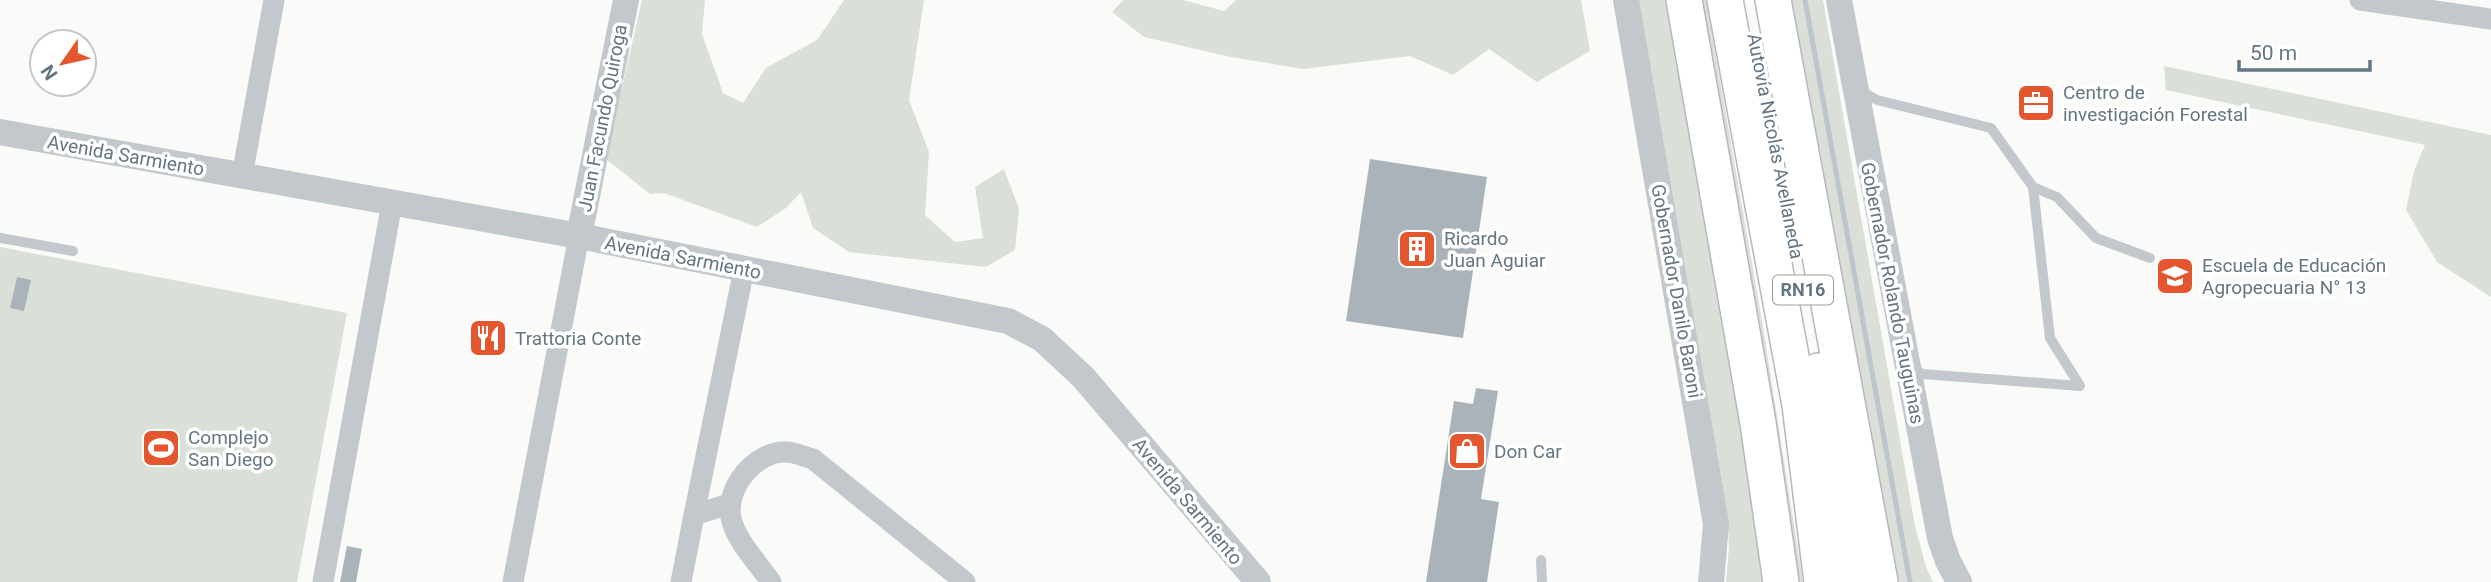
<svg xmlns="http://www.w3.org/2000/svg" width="2491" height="582" viewBox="0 0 2491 582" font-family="Roboto,sans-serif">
  <rect width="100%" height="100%" fill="#fafaf8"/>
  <path fill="#dadfd7" d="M642 0H705L702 34 723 93 743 103 766 68 817 40 844 0H924L909 100 929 152 925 215 955 242 983 238 975 187 1004 169 1019 209 1015 250 986 267 849 252 813 228 801 192 786 208 757 227 664 193 650 194 606 159Z
    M1123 0H1183L1224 11 1236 0H1581L1590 51 1537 82 1489 49 1453 75 1410 56 1303 69 1226 56 1144 37 1112 12Z
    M1635 0H1667L1740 408 1766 582H1726L1729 547 1728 526Z
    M1694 0H1706L1763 327 1803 582H1791Z
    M1785 0H1823L1915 526 1926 567 1933 582H1890Z
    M2164 66 2491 135V297L2437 262 2406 210 2414 171 2425 145 2166 90Z
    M0 247 347 313 297 582H0Z"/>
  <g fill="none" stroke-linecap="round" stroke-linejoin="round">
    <path stroke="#bbc7cb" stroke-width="5" d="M1805 0 1910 582"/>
  </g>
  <path fill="#aab3b9" d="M1370 159 1487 177 1463 338 1346 321Z
    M17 277 31 280 24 311 10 308Z
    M1476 388 1498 391 1481 499 1499 502 1487 582H1426L1454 401 1473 404Z
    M347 546 362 549 356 582H340Z"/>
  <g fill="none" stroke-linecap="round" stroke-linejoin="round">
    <defs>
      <path id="trunk" d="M1684 0 1758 423 1781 582
        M1725 0 1800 405 1822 582
        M1773 0 1880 582
        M1818 371 1848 582"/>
    </defs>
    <use href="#trunk" stroke="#b4b9bd" stroke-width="38"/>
    <path stroke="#c3c8cc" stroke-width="10" d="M1858 89 1877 100 1991 128 2033 187 2050 338 2080 386 1922 374 1913 367
      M2033 187 2057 197 2096 238 2150 258
      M0 238 73 251
      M1541 560 1542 582"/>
    <path stroke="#c3c8cc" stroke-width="21" d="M2360 0 2491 19
      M242 176 274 0
      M694 515 744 269
      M323 582 392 203
      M513 582 579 236
      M681 582 694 515 729 504
      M771 582C758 563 736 541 731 518 725 488 755 451 786 452 795 452 805 457 813 459L965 582"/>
    <path stroke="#c3c8cc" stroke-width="26" d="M1626 0 1716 524 1711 582
      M1839 0 1940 538 1948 561 1959 582
      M0 132 579 236 1008 321 1042 339 1083 377 1258 582
      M579 236 626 0"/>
    <use href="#trunk" stroke="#fff" stroke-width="35"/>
  </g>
  <defs>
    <symbol id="office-square" viewBox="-11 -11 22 22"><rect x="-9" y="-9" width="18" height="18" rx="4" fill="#e4572e" stroke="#fff"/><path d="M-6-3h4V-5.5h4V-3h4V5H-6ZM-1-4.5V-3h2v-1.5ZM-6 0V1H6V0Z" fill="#fff"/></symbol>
    <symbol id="building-square" viewBox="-11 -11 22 22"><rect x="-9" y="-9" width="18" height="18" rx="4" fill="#e4572e" stroke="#fff"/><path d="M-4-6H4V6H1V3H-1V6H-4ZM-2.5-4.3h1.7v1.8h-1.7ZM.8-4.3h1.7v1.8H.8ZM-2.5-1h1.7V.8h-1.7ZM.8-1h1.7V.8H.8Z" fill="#fff"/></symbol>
    <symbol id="school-square" viewBox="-11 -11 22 22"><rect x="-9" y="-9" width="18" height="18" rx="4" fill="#e4572e" stroke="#fff"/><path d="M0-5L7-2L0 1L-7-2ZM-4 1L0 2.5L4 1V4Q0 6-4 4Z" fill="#fff"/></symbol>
    <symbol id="restaurant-square" viewBox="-11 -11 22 22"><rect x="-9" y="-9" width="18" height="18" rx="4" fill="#e4572e" stroke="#fff"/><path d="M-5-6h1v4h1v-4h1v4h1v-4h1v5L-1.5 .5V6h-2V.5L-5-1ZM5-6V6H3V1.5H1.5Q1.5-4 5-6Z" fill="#fff"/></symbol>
    <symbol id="stadium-square" viewBox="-11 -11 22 22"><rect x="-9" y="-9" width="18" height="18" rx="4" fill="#e4572e" stroke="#fff"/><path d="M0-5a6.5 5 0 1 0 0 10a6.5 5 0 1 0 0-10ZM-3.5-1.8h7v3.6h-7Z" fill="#fff"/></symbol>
    <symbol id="shop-square" viewBox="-11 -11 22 22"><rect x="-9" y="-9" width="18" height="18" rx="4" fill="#e4572e" stroke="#fff"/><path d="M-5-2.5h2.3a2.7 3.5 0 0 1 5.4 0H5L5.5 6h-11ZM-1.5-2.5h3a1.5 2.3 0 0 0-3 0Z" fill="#fff"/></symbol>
  </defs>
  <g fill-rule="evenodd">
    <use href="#office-square" x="2014" y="81" width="44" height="44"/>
    <use href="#building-square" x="1395" y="227" width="44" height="44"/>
    <use href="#school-square" x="2153" y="254" width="44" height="44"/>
    <use href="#restaurant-square" x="466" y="316" width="44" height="44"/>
    <use href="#stadium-square" x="139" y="426" width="44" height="44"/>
    <use href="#shop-square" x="1445" y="429" width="44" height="44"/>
  </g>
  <g text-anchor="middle" stroke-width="7" stroke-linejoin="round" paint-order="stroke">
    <rect fill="#fff" stroke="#939fa8" stroke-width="2" x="1773" y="275.5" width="60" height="29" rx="5"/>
    <g font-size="18" font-weight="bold" fill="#657683">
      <text x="1803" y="296">RN16</text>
    </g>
    <g font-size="19" fill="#657683" stroke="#fff" text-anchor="start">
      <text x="2063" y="99">Centro de<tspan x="2063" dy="22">investigación Forestal</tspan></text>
      <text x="1444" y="245">Ricardo<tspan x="1444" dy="22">Juan Aguiar</tspan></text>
      <text x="2202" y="272">Escuela de Educación<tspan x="2202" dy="22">Agropecuaria N° 13</tspan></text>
      <text x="515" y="345">Trattoria Conte</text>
      <text x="188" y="444">Complejo<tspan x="188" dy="22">San Diego</tspan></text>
      <text x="1494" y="458">Don Car</text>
    </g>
    <g font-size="19" fill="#657683" stroke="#fff">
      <text transform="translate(602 118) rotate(-79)" y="7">Juan Facundo Quiroga</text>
      <text transform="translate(1776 146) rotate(79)" y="7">Autovía Nicolás Avellaneda</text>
      <text transform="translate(126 155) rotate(10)" y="7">Avenida Sarmiento</text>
      <text transform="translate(683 257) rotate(11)" y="7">Avenida Sarmiento</text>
      <text transform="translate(1677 291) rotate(80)" y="7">Gobernador Danilo Baroni</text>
      <text transform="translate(1893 293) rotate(79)" y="7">Gobernador Rolando Tauguinas</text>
      <text transform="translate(1188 501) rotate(50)" y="7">Avenida Sarmiento</text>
    </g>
  </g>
  <g transform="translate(63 63) rotate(236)"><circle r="33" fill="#ffffff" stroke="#c1c8cd" stroke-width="2"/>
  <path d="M0-5L12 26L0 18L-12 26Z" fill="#e4572e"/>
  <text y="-10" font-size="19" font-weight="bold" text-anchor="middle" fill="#657683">N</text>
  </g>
  <path d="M2239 60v10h131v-10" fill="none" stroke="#657683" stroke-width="3.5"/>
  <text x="2250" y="60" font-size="21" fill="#657683" stroke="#ffffff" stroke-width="5" paint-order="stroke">50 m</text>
</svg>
